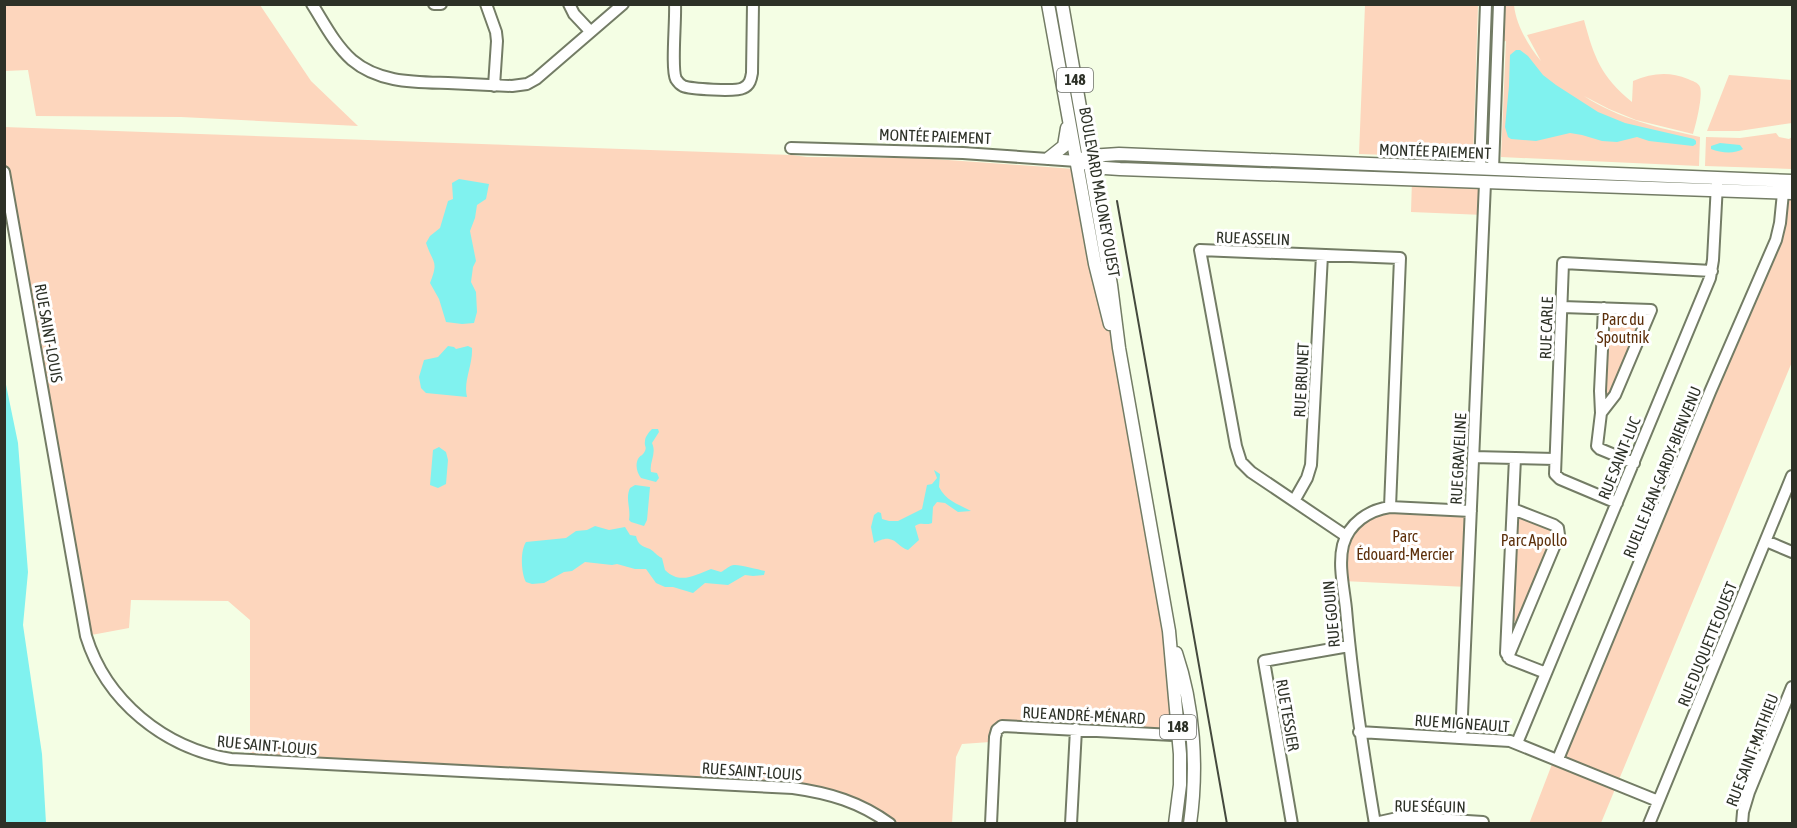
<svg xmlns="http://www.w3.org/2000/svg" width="1797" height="828" viewBox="0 0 1797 828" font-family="'Asap Condensed',sans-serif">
  <rect width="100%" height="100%" fill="#f4fee4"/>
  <path fill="#fdd6bd" d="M5 4 260 5 311 81 358 126 181 117 36 116 28 70 5 71Z
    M1365 5H1478L1473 158 1359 154Z
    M1499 5H1514C1516 25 1528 45 1541 61L1527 35 1584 20C1594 57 1601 77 1632 102L1633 81C1652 73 1669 71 1688 79 1692 81 1698 82 1700 87 1703 96 1696 124 1693 134L1636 120 1609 109 1584 96C1619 119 1659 128 1700 137L1699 166 1501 157 1506 41 1498 43Z
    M1729 75 1792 80V123L1739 131H1707Z
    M4 127 792 155 807 157 920 158 1075 169 1119 348 1148 516 1179 735 1006 726 990 742 962 744 956 757 952 824 890 823 830 794 250 761V620L228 601 131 600 129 628 86 636 5 172Z
    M1776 133 1779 137 1789 139 1792 137V169L1705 166 1706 137 1740 138Z
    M1412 180 1485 183 1484 215 1411 212Z
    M1783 193H1792V362L1601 823 1529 824 1554 759 1776 240Z
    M1604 308 1651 310 1608 398 1604 396Z
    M1513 509 1558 528 1518 623 1511 620Z
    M1374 510 1471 511 1467 587 1343 581V544Z"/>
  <path fill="#80f2ef" d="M1516 50H1520L1528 56 1543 75 1556 85 1598 112 1625 123 1694 139 1696 141V144L1693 146 1649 141 1637 137 1617 142 1602 141 1582 135 1570 133 1536 141 1511 139 1508 137 1505 127 1509 86 1510 55Z
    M1720 143 1740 145 1743 149C1735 154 1721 153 1711 149V146Z
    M459 179 489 184 486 199 477 205 475 218 470 231 476 261 473 267 471 282 476 292 477 312 474 323 462 324 446 322 439 299 430 283C439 260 433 264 426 243L430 236 440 228 448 201 453 199 452 183Z
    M448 346 454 347 456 349 468 346 472 348C473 365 463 381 467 397L426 393 421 388 419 377 424 360 438 357Z
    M4 375 18 443 28 572 23 625 42 754 46 823H5Z
    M652 429H658L659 432 652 443C657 454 649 462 651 472L657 473 659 478 656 482 641 478C637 473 635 465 638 459 641 454 642 457 645 451 647 446 644 447 645 441 645 437 649 432 652 429Z
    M439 447 446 452 448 460 446 484 438 488 430 485 433 450Z
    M934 470 940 474 939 487C946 501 958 504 971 511L958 512 945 503 937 502 933 507 932 523C926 526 921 521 915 526L919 540 908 550C900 548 897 540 889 539 885 538 878 541 874 543L871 527 874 515 878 512 881 513 882 519 889 521H898L922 509 927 485 932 484 937 478Z
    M635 485 650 487 647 520 644 526 631 522 629 520C631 508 625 499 630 488Z
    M595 526 609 530 625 527 630 535 636 536C638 545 642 546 650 549 655 552 656 555 662 558L665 570C680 585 695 575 711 569L721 572C725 570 730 565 734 565 738 564 761 570 765 571L764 575 753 576 745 575 728 585 705 583 693 593 673 587H665L656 583 646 569H635L617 564 612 565 585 562 572 571 564 572 544 583 532 584 526 582C521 573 520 551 526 542L566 538 576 531 587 530Z"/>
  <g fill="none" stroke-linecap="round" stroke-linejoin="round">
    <defs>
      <path id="minor" d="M312 4C324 23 335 45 352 60 379 83 415 82 448 83 470 84 491 85 512 86L527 84 536 79 623 4
        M434 4H441
        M486 4 496 32 497 41 494 86
        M569 4 574 14 590 31
        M675 4C676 20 671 69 676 79 678 82 679 84 683 86 690 89 736 92 743 88 750 85 751 79 752 73L753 4
        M791 148 963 153 1077 161
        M1480 169 1486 4
        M1493 169 1499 4
        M4 172 86 636C106 701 164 748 231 759L793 788C829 793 860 802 890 824
        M1562 307 1651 310 1615 395 1601 413
        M1604 308 1600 391 1601 413 1597 446 1600 449 1634 463
        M1473 457 1555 459
        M1515 458 1506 653 1510 659 1546 673
        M1294 501 1307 478 1311 465 1322 255
        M1617 503 1560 479 1555 474 1563 263 1712 271
        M1346 536 1251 472 1241 462 1236 446 1200 250 1400 258 1390 507
        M1766 541 1792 552
        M1508 657 1559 535 1558 528 1554 525 1513 509
        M1359 732 1510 741 1658 801
        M1461 738 1485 183
        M1517 743 1710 278 1713 260 1717 184
        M1558 759 1710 392 1776 240 1780 223 1783 193
        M1375 823 1402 817 1483 822 1482 824
        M991 824 995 737 997 730 1002 726 1192 736
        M1071 824 1076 729
        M1292 824 1264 661 1349 646
        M1375 824C1363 752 1352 681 1346 609 1344 589 1338 565 1343 545 1349 523 1369 510 1390 507L1471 511
        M1649 824 1792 476
        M1742 824 1743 812 1749 792 1792 687"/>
      <path id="major" d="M1048 4 1095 264 1110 324
        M1062 4 1111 285 1119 348 1169 631 1180 754V785L1175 824
        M1049 158 1064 146 1067 128
        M1077 161 1089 156 1119 154 1792 181
        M1084 163 1105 168 1120 169 1792 193
        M1176 653C1194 706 1198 768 1190 824"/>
    </defs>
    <use href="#minor" stroke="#737c65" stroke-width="14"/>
    <use href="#major" stroke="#737c65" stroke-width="15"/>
    <use href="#minor" stroke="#fff" stroke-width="10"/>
    <use href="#major" stroke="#fff" stroke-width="12"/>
    <path stroke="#44493d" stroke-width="2" d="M1117 201 1227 824"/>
  </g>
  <g text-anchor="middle" stroke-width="6" stroke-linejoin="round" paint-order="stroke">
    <g fill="#fff" stroke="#6c6f68" stroke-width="1.5">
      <rect x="1057" y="68" width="36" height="24" rx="4.5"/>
      <rect x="1160" y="715" width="36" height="24" rx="4.5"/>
    </g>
    <g font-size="15" font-weight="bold" fill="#2d3127">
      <text x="1075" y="85">148</text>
      <text x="1178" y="732">148</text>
    </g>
    <g font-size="16" fill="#2d3127" stroke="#fff">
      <text transform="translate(935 136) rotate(2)" y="6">MONTÉE PAIEMENT</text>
      <text transform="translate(1435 151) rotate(2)" y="6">MONTÉE PAIEMENT</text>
      <text transform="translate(1100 192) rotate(80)" y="6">BOULEVARD MALONEY OUEST</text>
      <text transform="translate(1253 238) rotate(2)" y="6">RUE ASSELIN</text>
      <text transform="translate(1546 328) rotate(-88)" y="6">RUE CARLE</text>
      <text transform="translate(49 333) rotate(80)" y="6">RUE SAINT-LOUIS</text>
      <text transform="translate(1301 380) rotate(-87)" y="6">RUE BRUNET</text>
      <text transform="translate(1619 458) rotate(-68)" y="6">RUE SAINT-LUC</text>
      <text transform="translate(1458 459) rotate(-87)" y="6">RUE GRAVELINE</text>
      <text transform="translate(1662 472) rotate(-68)" y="6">RUELLE JEAN-GARDY-BIENVENU</text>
      <text transform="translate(1331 614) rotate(-95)" y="6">RUE GOUIN</text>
      <text transform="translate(1707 644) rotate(-68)" y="6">RUE DUQUETTE OUEST</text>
      <text transform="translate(1084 715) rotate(3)" y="6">RUE ANDRÉ-MÉNARD</text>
      <text transform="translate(1288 715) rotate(80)" y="6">RUE TESSIER</text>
      <text transform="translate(1462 723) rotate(4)" y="6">RUE MIGNEAULT</text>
      <text transform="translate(267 745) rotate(5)" y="6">RUE SAINT-LOUIS</text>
      <text transform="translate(1752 750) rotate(-69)" y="6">RUE SAINT-MATHIEU</text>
      <text transform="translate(752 771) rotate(4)" y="6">RUE SAINT-LOUIS</text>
      <text transform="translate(1430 806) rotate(1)" y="6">RUE SÉGUIN</text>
    </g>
    <g font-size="16" fill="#5c2f0a" stroke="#fff">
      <text x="1623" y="325">Parc du<tspan x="1623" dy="18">Spoutnik</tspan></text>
      <text x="1405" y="542">Parc<tspan x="1405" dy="18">Édouard-Mercier</tspan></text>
      <text x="1534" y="546">Parc Apollo</text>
    </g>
  </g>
  <rect width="1797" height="828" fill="none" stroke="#2d3127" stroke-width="12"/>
</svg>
